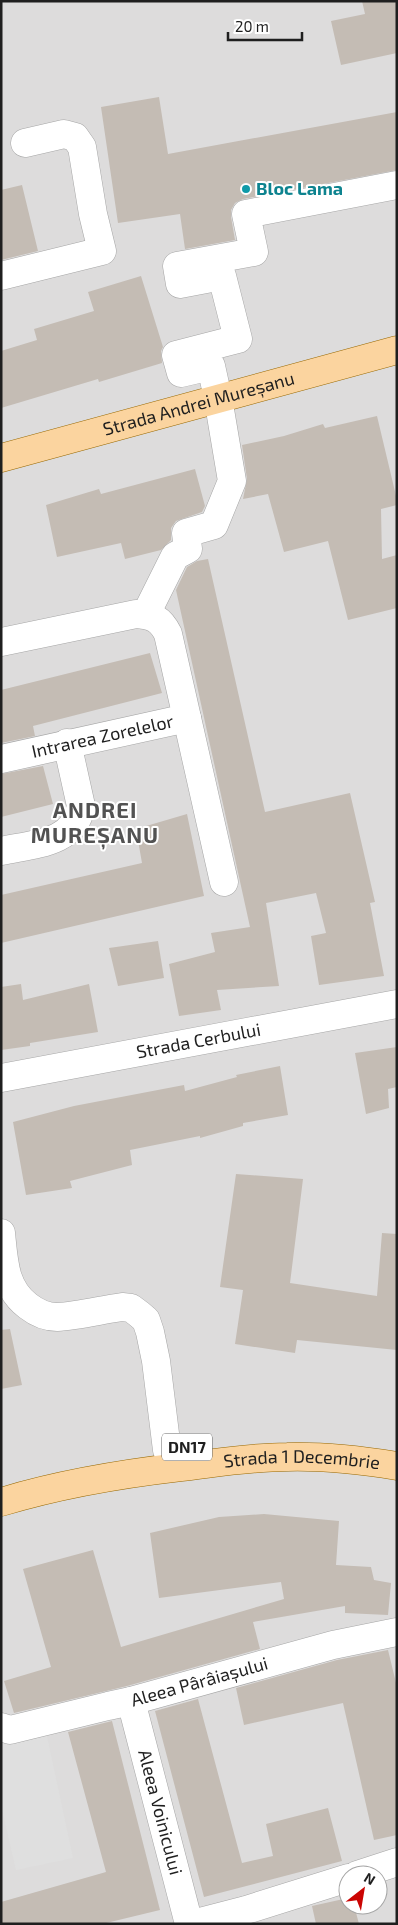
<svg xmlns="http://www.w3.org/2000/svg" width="398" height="1925" viewBox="0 0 398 1925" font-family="'Exo 2',sans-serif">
  <rect width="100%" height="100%" fill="#efece5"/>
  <path fill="#dddcdc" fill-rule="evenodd" d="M1 1H397V1924H1ZM348 1875H378V1905H348Z"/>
  <path fill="#dfdfdf" d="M45 1727 73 1858 16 1870 1 1805V1737Z"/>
  <path fill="#c4bcb4" d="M362 1H397V53L341 65 331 21 365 14Z
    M159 97 168 154 397 112V170L243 199 235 203 231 210V217L235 240 185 249 180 214 118 223 101 107Z
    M22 185 38 251 1 260V190Z
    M141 276 163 347 161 351 162 363 99 382 98 379 1 408V351L37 340 34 329 94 311 88 292Z
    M377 416 397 500V505L381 509 382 559 397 555V608L348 620 328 541 284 552 268 494 243 499 247 479 242 445 284 436 323 424 325 428Z
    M195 469 205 506 202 512 176 521 171 528V540L161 550 125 559 121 543 57 557 46 505 99 489 101 494Z
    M208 559 265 812 350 793 375 902 370 903 384 976 319 985 311 936 326 933 316 893 266 903 279 986 217 990 221 1010 179 1016 169 964 215 952 211 933 250 927 176 590 187 567 197 561Z
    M150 653 162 693 33 726 35 736 1 743V690Z
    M43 766 53 804 1 817V774Z
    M187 814 204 896 1 943V895L142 863 136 829Z
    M158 941 164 978 118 986 109 948Z
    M21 984 23 1000 89 984 98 1032 30 1043V1046L1 1050V987Z
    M397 1047V1087L388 1089 389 1108 366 1114 355 1053Z
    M280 1066 288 1115 243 1123V1126L200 1138V1136L130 1150 132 1165 70 1181 72 1188 26 1195 13 1122 74 1106 184 1085 185 1091 237 1077 236 1075Z
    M236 1174 303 1179 290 1283 377 1296 382 1233 397 1234V1350L297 1340 295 1353 235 1344 243 1290 220 1287Z
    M10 1329 22 1385 1 1389V1330Z
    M264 1514 339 1521 336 1565 371 1567 374 1580 391 1583 388 1615 345 1613V1606L253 1622 260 1649 127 1686 14 1713 4 1681 51 1667 23 1569 93 1550 121 1647 284 1599 281 1582 159 1598 150 1533 219 1517Z
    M388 1650 397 1687V1835L374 1840 343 1703 244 1725 236 1688 337 1660Z
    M198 1699 242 1863 273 1856 266 1824 328 1808 342 1861 204 1897 155 1711Z
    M112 1721 160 1910 102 1924H1V1902L106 1872 68 1732Z
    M348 1898V1905H354L359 1924H316L312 1906Z"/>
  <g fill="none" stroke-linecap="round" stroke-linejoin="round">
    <defs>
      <g id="minor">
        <path d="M1 276 102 251 93 214 82 147 75 137 64 134 25 143"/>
        <path d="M146 614 175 556 188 549 186 533 214 525 232 481 218 398 211 366 181 373 176 355 238 339 222 276 180 284 177 266 254 252 246 214 397 185"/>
        <path d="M1 642 136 614C152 615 161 619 168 634L187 718"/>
        <path id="s1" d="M1 759 187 718 224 882"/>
        <path d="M1 851C33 844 75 844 81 806L67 743"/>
        <path id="s2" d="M1 1078 397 1004"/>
        <path d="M1 1233C4 1261 4 1288 28 1306 37 1313 46 1317 57 1317 78 1316 101 1310 122 1307L131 1308 139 1314 146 1320 150 1332 156 1361 167 1450"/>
        <path id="s3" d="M131 1701 189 1924"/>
        <path id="s4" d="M1 1727 10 1730 108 1706 131 1701 333 1645 397 1632"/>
        <path d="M357 1875 397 1862"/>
        <path d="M192 1924 246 1910 348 1878"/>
      </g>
      <g id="major">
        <path id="s5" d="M1 458 397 350"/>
        <path id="s6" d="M1 1502C60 1484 120 1474 181 1467 216 1463 251 1457 287 1457 324 1456 360 1460 397 1466"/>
      </g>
    </defs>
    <use href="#minor" stroke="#a6a6a6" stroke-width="29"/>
    <use href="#major" stroke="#976802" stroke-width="29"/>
    <use href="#minor" stroke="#fff" stroke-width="28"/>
    <use href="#major" stroke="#fbd49f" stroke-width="28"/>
  </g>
  <circle fill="#0f9aa8" stroke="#fff" stroke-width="2" cx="246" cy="189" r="5"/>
  <g text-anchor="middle" stroke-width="4" stroke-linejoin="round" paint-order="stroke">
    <rect fill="#fff" stroke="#626262" stroke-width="1" x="162" y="1433.5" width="50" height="27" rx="4"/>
    <g font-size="16" font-weight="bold" fill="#1f1f1f">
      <text x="187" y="1453">DN17</text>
    </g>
    <g font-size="18" font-weight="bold" fill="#0d838f" stroke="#fff" text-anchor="start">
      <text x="256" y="195">Bloc Lama</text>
    </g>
    <g font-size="18" fill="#1f1f1f" stroke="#fff">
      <text dy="6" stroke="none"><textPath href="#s5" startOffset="205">Strada Andrei Mureșanu</textPath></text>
      <text dy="6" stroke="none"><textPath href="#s1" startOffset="104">Intrarea Zorelelor</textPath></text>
      <text dy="6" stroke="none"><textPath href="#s2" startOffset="201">Strada Cerbului</textPath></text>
      <text dy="6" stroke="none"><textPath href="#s6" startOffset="305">Strada 1 Decembrie</textPath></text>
      <text dy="6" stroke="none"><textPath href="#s4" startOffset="205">Aleea Pârâiașului</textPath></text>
      <text dy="6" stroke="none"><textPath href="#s3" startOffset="115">Aleea Voinicului</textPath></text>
    </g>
    <g font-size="22" font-weight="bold" letter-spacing="1" fill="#525252" stroke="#fff">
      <text x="95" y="818">ANDREI<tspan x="95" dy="25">MUREȘANU</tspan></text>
    </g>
  </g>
  <rect width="398" height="1925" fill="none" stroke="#1f1f1f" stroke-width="5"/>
  <g transform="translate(363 1890) rotate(31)"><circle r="24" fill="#ffffff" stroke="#a5a5a5"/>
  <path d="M0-4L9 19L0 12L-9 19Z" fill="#cb0503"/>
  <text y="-8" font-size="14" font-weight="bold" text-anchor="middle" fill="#1f1f1f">N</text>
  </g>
  <path d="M228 32v8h74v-8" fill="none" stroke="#1f1f1f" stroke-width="2.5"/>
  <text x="235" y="32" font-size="15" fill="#1f1f1f" stroke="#ffffff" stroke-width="4" paint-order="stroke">20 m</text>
</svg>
